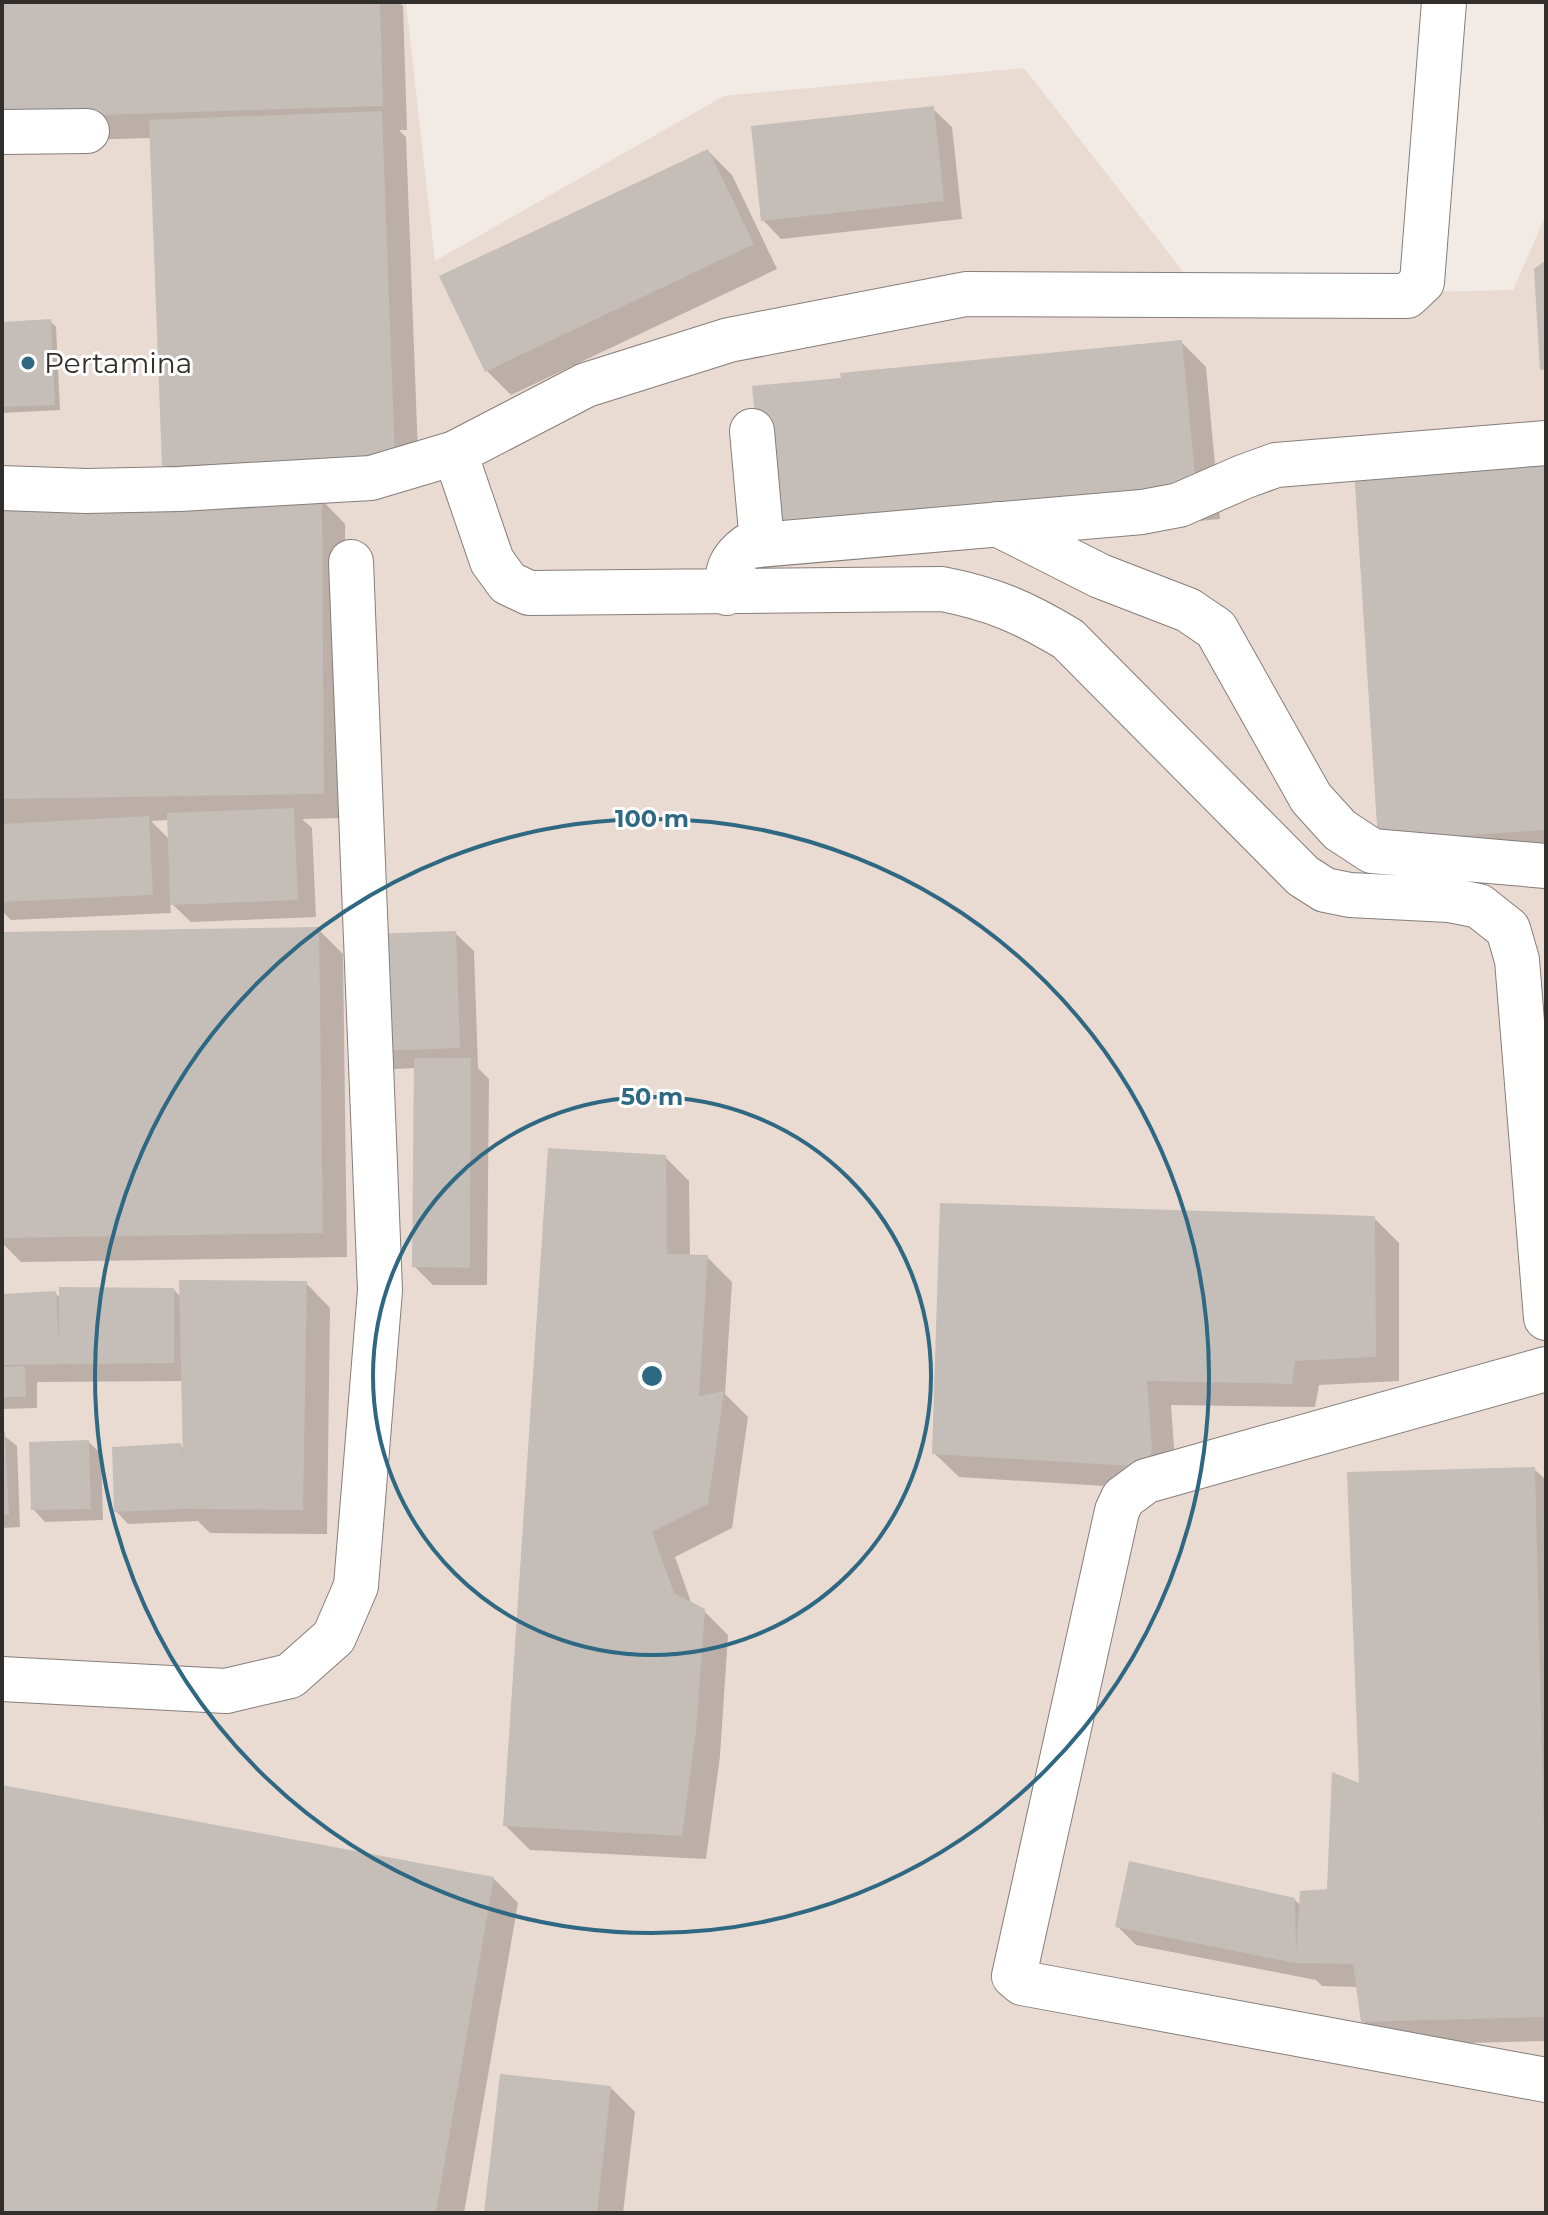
<svg xmlns="http://www.w3.org/2000/svg" width="1548" height="2215" viewBox="0 0 1548 2215" font-family="Montserrat,sans-serif">
  <rect width="100%" height="100%" fill="#f1eae5"/>
  <path fill="#eadbd2" d="M2 2H406L435 261 724 96 1024 68 1196 288 1294 295 1513 290 1546 215V2213H2Z"/>
  <path fill="#0003" fill-rule="evenodd" d="M2 2H399L403 6 407 130H399L406 137 419 480 188 489 164 465 151 138 6 142Z
    M933 109 952 127 962 219 781 239 763 220Z
    M708 151 732 175 777 269 511 395 487 371Z
    M50 321 56 327 60 410 2 413V324Z
    M1181 342 1206 367 1220 519 881 551Z
    M1546 458V855L1404 864Z
    M321 499 345 524 348 818 302 819 312 828 316 917 191 922 170 902 171 913 11 920 2 911V504ZM169 820 170 840 151 821Z
    M318 929 343 954 347 1257 21 1262 2 1243V934Z
    M455 933 474 951 478 1068 489 1079 487 1285H433L414 1266 416 1068 394 1069 375 1050Z
    M665 1157 689 1181 690 1257H707L732 1282 725 1394 748 1417 732 1528 675 1557 692 1605 704 1611 728 1635 720 1756 706 1859 530 1850 505 1825Z
    M1374 1218 1399 1243V1381L1319 1385 1315 1407 1171 1405 1176 1475 1170 1490 959 1477 934 1453Z
    M306 1283 330 1308 327 1534 210 1533 198 1521 128 1524 116 1511 180 1445 184 1449 183 1381 37 1382V1408L2 1409V1296L55 1293 61 1299 174 1290 181 1297Z
    M2 1434 17 1446 20 1527 2 1528Z
    M89 1442 101 1454 103 1520 45 1522 33 1509Z
    M1534 1469 1546 1480V2041L1387 2045 1363 2021 1358 1987 1322 1986 1316 1980 1136 1945 1117 1926 1294 1899 1301 1906 1329 1891 1361 1786Z
    M2 1787 494 1879 518 1903 464 2213H2Z
    M611 2088 635 2112 623 2213H486Z"/>
  <path fill="#c4bdb8" d="M2 2H380L383 106 2 118Z
    M934 106 944 201 761 221 751 126Z
    M382 111 395 457 162 466 149 120Z
    M708 149 754 244 485 372 439 276Z
    M1546 260V369L1540 370 1534 269Z
    M51 319 55 405 2 407V322Z
    M1182 340 1197 495 767 536 752 386 841 378 840 373Z
    M1546 456V830L1378 841 1354 469Z
    M322 497 324 794 2 799V502Z
    M294 808 298 900 170 905 167 813Z
    M149 816 153 895 2 902V824Z
    M319 927 323 1233 2 1238V932Z
    M456 931 460 1048 373 1051 369 934Z
    M414 1058H471L470 1268 412 1267Z
    M548 1148 666 1155 667 1254 708 1255 699 1396 724 1391 708 1504 652 1532 674 1593 705 1609 696 1731 682 1836 503 1826Z
    M940 1203 1375 1216 1376 1357 1295 1361 1292 1384 1147 1381 1152 1450 1146 1467 932 1454Z
    M179 1280 307 1281 303 1510 184 1509 114 1512 112 1447 181 1443 183 1460Z
    M59 1287 174 1288V1363L2 1365V1294L56 1291 59 1346Z
    M25 1366 26 1397H2V1367Z
    M2 1432H5L9 1515H2Z
    M89 1440 91 1509 31 1510 29 1442Z
    M1535 1467 1546 1916V2017L1361 2022 1353 1964 1295 1963 1115 1927 1129 1861 1295 1898 1296 1953 1300 1891 1327 1889 1332 1772 1359 1783 1347 1472Z
    M2 1785 494 1877 436 2213H2Z
    M500 2074 611 2086 597 2213H484Z"/>
  <g fill="none" stroke-linecap="round" stroke-linejoin="round">
    <defs>
      <path id="minor" d="M2 132 87 131
        M752 431 762 543
        M455 453 586 385 729 340 966 294 1407 296 1422 282 1444 2
        M2 488 86 491 179 489 371 478 455 453 492 561 508 583 529 593 942 589C993 599 1023 612 1068 639L1303 876 1325 890 1350 895 1449 900 1479 906 1508 929 1517 960 1546 1318
        M997 524 1100 576 1188 610 1216 629 1311 798 1340 830 1372 851 1546 866
        M727 593C726 571 730 559 748 546L1142 512 1179 505 1243 477 1276 465 1546 443
        M1546 1369 1146 1481 1123 1498 1117 1511 1014 1976 1022 1983 1546 2080
        M2 1679 226 1691 290 1676 334 1637 356 1586 380 1290 351 562"/>
    </defs>
    <use href="#minor" stroke="#857e7a" stroke-width="46"/>
    <use href="#minor" stroke="#fff" stroke-width="44"/>
  </g>
  <g fill="none" stroke="#2f6882" stroke-width="4">
    <circle cx="652" cy="1376" r="279"/>
    <circle cx="652" cy="1376" r="557"/>
  </g>
  <circle fill="#2f6882" stroke="#fff" stroke-width="3" cx="28" cy="363" r="8"/>
  <g text-anchor="middle" stroke-width="6" stroke-linejoin="round" paint-order="stroke">
    <g font-size="28" fill="#312e2c" stroke="#fff" text-anchor="start">
      <text x="44" y="373">Pertamina</text>
    </g>
  </g>
  <circle cx="652" cy="1376" r="12" fill="#2f6882" stroke="#fff" stroke-width="4"/>
  <g font-size="24" text-anchor="middle" font-weight="bold" fill="#2f6882" stroke="#fff" stroke-width="6" stroke-linejoin="round" paint-order="stroke">
    <text x="652" y="827">100 m</text>
    <text x="652" y="1105">50 m</text>
  </g>
  <rect width="1548" height="2215" fill="none" stroke="#312e2c" stroke-width="8"/>
</svg>
